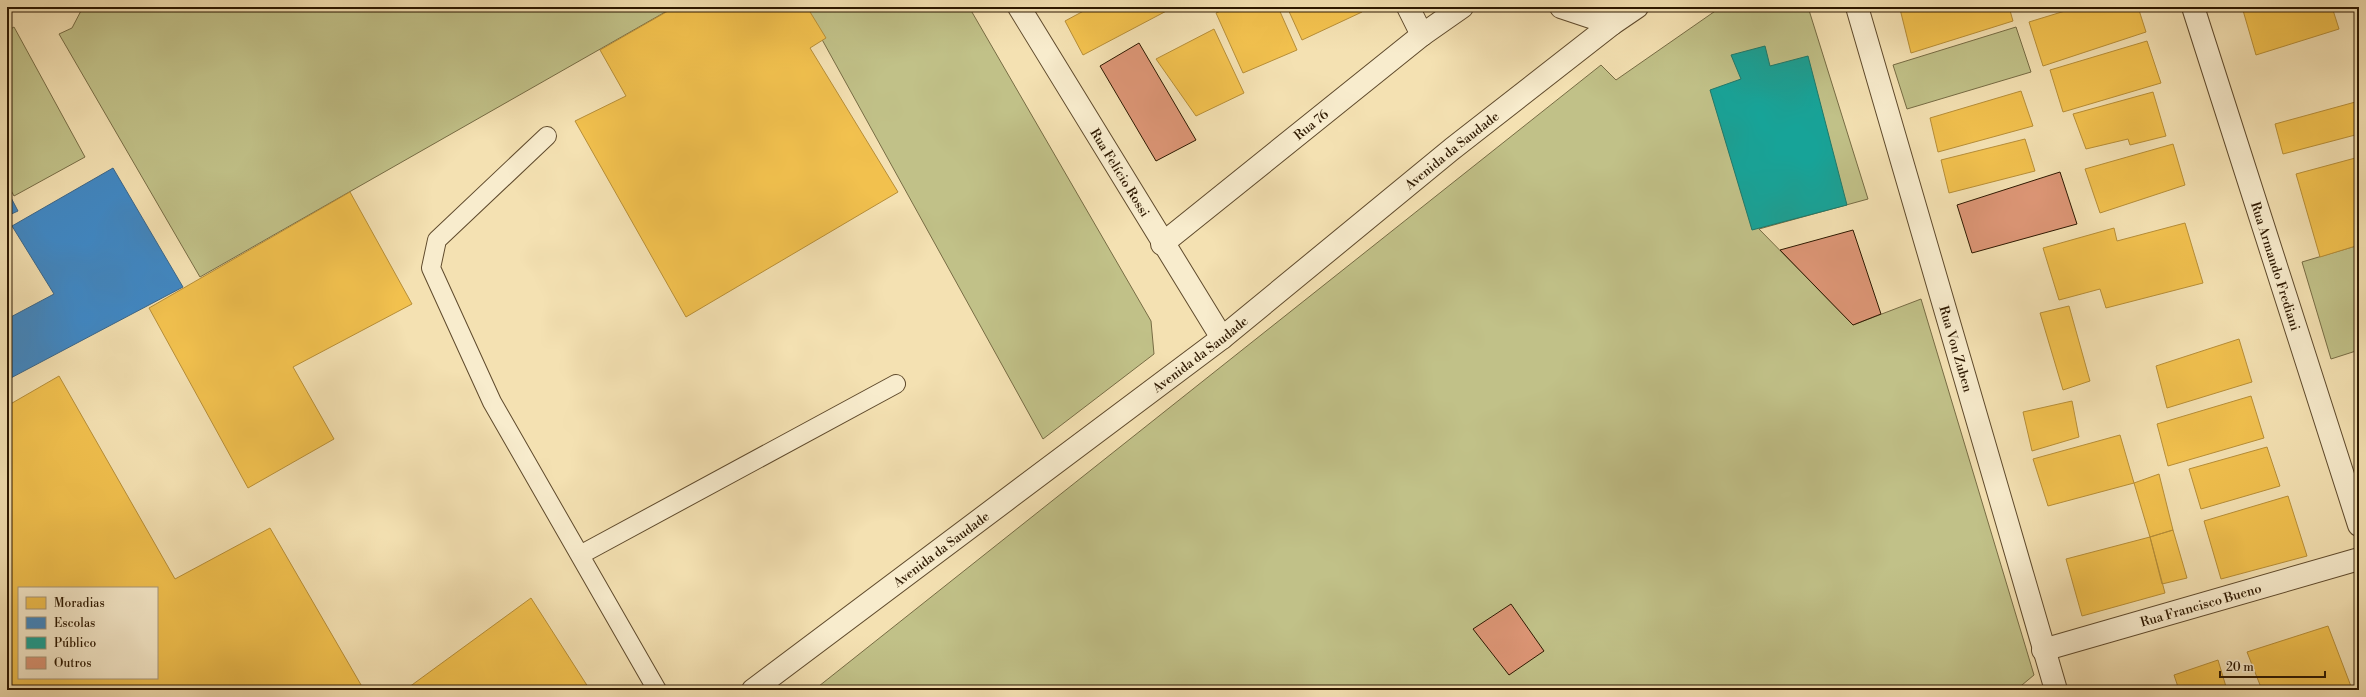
<svg xmlns="http://www.w3.org/2000/svg" width="2366" height="697" viewBox="0 0 2366 697" font-family="'Libre Bodoni',serif">
  <rect width="100%" height="100%" fill="#f4e1b2"/>
  <filter id="stains"><feTurbulence type="fractalNoise" baseFrequency=".005" numOctaves="4"/><feColorMatrix values="0 0 0 0 .2 0 0 0 0 .09 0 0 0 0 .02 0 0 0 .5 -.17"/></filter>
  <radialGradient id="worn" r=".72"><stop offset=".6" stop-color="#630" stop-opacity="0"/><stop offset="1" stop-color="#630" stop-opacity=".3"/></radialGradient>
  <path fill="#c1c188" stroke="#776c44" d="M83 7H668L667 11 200 277 59 34 72 28Z
    M804 7H969L1151 321 1154 354 1043 439Z
    M1721 7H1808L1868 199 1759 229 1853 325 1921 299 2034 675 2016 690H814L1601 65 1616 80Z
    M14 27 85 157 14 196 7 183V31Z
    M2016 27 2031 72 1907 109 1893 65Z
    M2359 245V350L2331 359 2302 262Z"/>
  <path fill="#f2c14e" stroke="#b78e37" fill-rule="evenodd" d="M675 7H807L826 38 810 48 898 192 686 317 575 121 626 96 600 50Z
    M1091 7H1174L1083 55 1065 21Z
    M1229 7H1278L1297 50 1243 73 1216 13Z
    M1287 7H1360L1362 12 1302 40Z
    M1908 7H2009L2013 21 1911 53 1900 9Z
    M2078 7H2138L2146 32 2043 66 2029 22Z
    M2242 7H2332L2339 29 2256 55Z
    M1214 29 1244 93 1196 116 1156 59Z
    M2147 41 2161 83 2063 112 2050 70Z
    M2021 91 2033 126 1938 152 1930 118Z
    M2153 92 2166 136 2130 145 2128 139 2086 149 2073 114Z
    M2359 101V134L2283 154 2275 124Z
    M2025 139 2035 171 1949 193 1941 160Z
    M2173 144 2185 185 2100 213 2085 169Z
    M2359 157V245L2320 257 2296 174Z
    M350 192 412 304 293 367 334 439 248 488 149 308Z
    M2185 223 2203 283 2106 308 2100 289 2059 300 2043 248 2114 228 2117 241Z
    M2069 306 2090 381 2063 390 2040 313Z
    M2239 339 2252 382 2167 408 2156 366Z
    M59 376 175 579 270 528 364 690H7V406ZM19 588H157V678H19Z
    M2251 396 2264 438 2168 466 2157 424Z
    M2072 401 2079 437 2032 451 2023 412Z
    M2120 435 2134 483 2048 506 2033 459Z
    M2267 447 2280 486 2201 509 2189 469Z
    M2159 474 2173 530 2150 537 2134 483Z
    M2288 496 2307 556 2221 579 2204 521Z
    M2173 530 2187 578 2162 584 2150 537Z
    M2150 537 2165 593 2082 616 2066 559Z
    M531 598 590 690H405Z
    M2328 626 2352 689 2262 690 2247 652Z
    M2218 660 2227 690H2179L2174 675Z"/>
  <path fill="#3f88c5" stroke="#3a668a" d="M113 168 183 287 7 380V319L54 294 12 226Z
    M7 190 18 211 7 216Z"/>
  <path fill="#17a398" stroke="#1e796a" d="M1765 46 1770 66 1808 56 1847 205 1752 230 1710 90 1741 79 1731 55Z"/>
  <path fill="#dd9676" stroke="#2d1800" d="M1139 43 1196 140 1156 161 1100 66Z
    M2060 172 2077 224 1972 253 1957 205Z
    M1853 230 1881 314 1853 325 1780 250Z
    M1511 604 1544 651 1509 675 1473 629Z"/>
  <g fill="none" stroke-linecap="round" stroke-linejoin="round">
    <defs>
      <path id="service" d="M547 136 437 240 431 268 492 402 657 690
        M580 555 896 384"/>
      <g id="minor">
        <path id="s1" d="M1019 7 1222 338"/>
        <path d="M1408 7 1422 35"/>
        <path d="M1561 7 1612 24"/>
        <path id="s2" d="M1857 7 2056 690"/>
        <path id="s3" d="M2193 7 2359 525"/>
        <path id="s4" d="M1162 244 1422 35 1462 7"/>
        <path id="s5" d="M2043 650 2359 559"/>
      </g>
      <g id="tertiary">
        <path id="s6" d="M753 690 1222 338 1452 149 1612 24 1637 7"/>
      </g>
    </defs>
    <use href="#service" stroke="#5f4a2c" stroke-width="20"/>
    <use href="#minor" stroke="#5f4a2c" stroke-width="24"/>
    <use href="#tertiary" stroke="#5f4a2c" stroke-width="24"/>
    <use href="#service" stroke="#f8eccd" stroke-width="18"/>
    <use href="#minor" stroke="#f8eccd" stroke-width="22"/>
    <use href="#tertiary" stroke="#f8eccd" stroke-width="22"/>
  </g>
  <g text-anchor="middle" stroke-width="4" stroke-linejoin="round" paint-order="stroke">
    <g font-size="13" fill="#2d1800" stroke="#f8eccd">
      <text dy="5" stroke="none"><textPath href="#s4" startOffset="191">Rua 76</textPath></text>
      <text dy="5" stroke="none"><textPath href="#s6" startOffset="883">Avenida da Saudade</textPath></text>
      <text dy="5" stroke="none"><textPath href="#s1" startOffset="194">Rua Felício Rossi</textPath></text>
      <text dy="5" stroke="none"><textPath href="#s3" startOffset="272">Rua Armando Frediani</textPath></text>
      <text dy="5" stroke="none"><textPath href="#s2" startOffset="356">Rua Von Zuben</textPath></text>
      <text dy="5" stroke="none"><textPath href="#s6" startOffset="559">Avenida da Saudade</textPath></text>
      <text dy="5" stroke="none"><textPath href="#s6" startOffset="235">Avenida da Saudade</textPath></text>
      <text dy="5" stroke="none"><textPath href="#s5" startOffset="164">Rua Francisco Bueno</textPath></text>
    </g>
  </g>
  <rect width="2366" height="697" fill="none" stroke="#f4e1b2" stroke-width="24"/>
  <rect x="8" y="8" width="2350" height="681" fill="none" stroke="#2d1800" stroke-width="2"/>
  <rect x="12" y="12" width="2342" height="673" fill="none" stroke="#2d1800"/>
  <rect x="18" y="587" width="140" height="92" fill="#f8eccd" stroke="#a7977b"/>
  <rect x="26" y="597" width="20" height="12" fill="#f2c14e" stroke="#a7977b"/>
  <text x="54" y="607" font-size="12" fill="#2d1800">Moradias</text>
  <rect x="26" y="617" width="20" height="12" fill="#3f88c5" stroke="#a7977b"/>
  <text x="54" y="627" font-size="12" fill="#2d1800">Escolas</text>
  <rect x="26" y="637" width="20" height="12" fill="#17a398" stroke="#a7977b"/>
  <text x="54" y="647" font-size="12" fill="#2d1800">Público</text>
  <rect x="26" y="657" width="20" height="12" fill="#dd9676" stroke="#a7977b"/>
  <text x="54" y="667" font-size="12" fill="#2d1800">Outros</text>
  <path d="M2220 671v6h105v-6" fill="none" stroke="#2d1800" stroke-width="2"/>
  <text x="2226" y="671" font-size="12" fill="#2d1800" stroke="#f8eccd" stroke-width="3" paint-order="stroke">20 m</text>
  <rect width="100%" height="100%" filter="url(#stains)"/>
  <rect width="100%" height="100%" fill="url(#worn)"/>
</svg>
